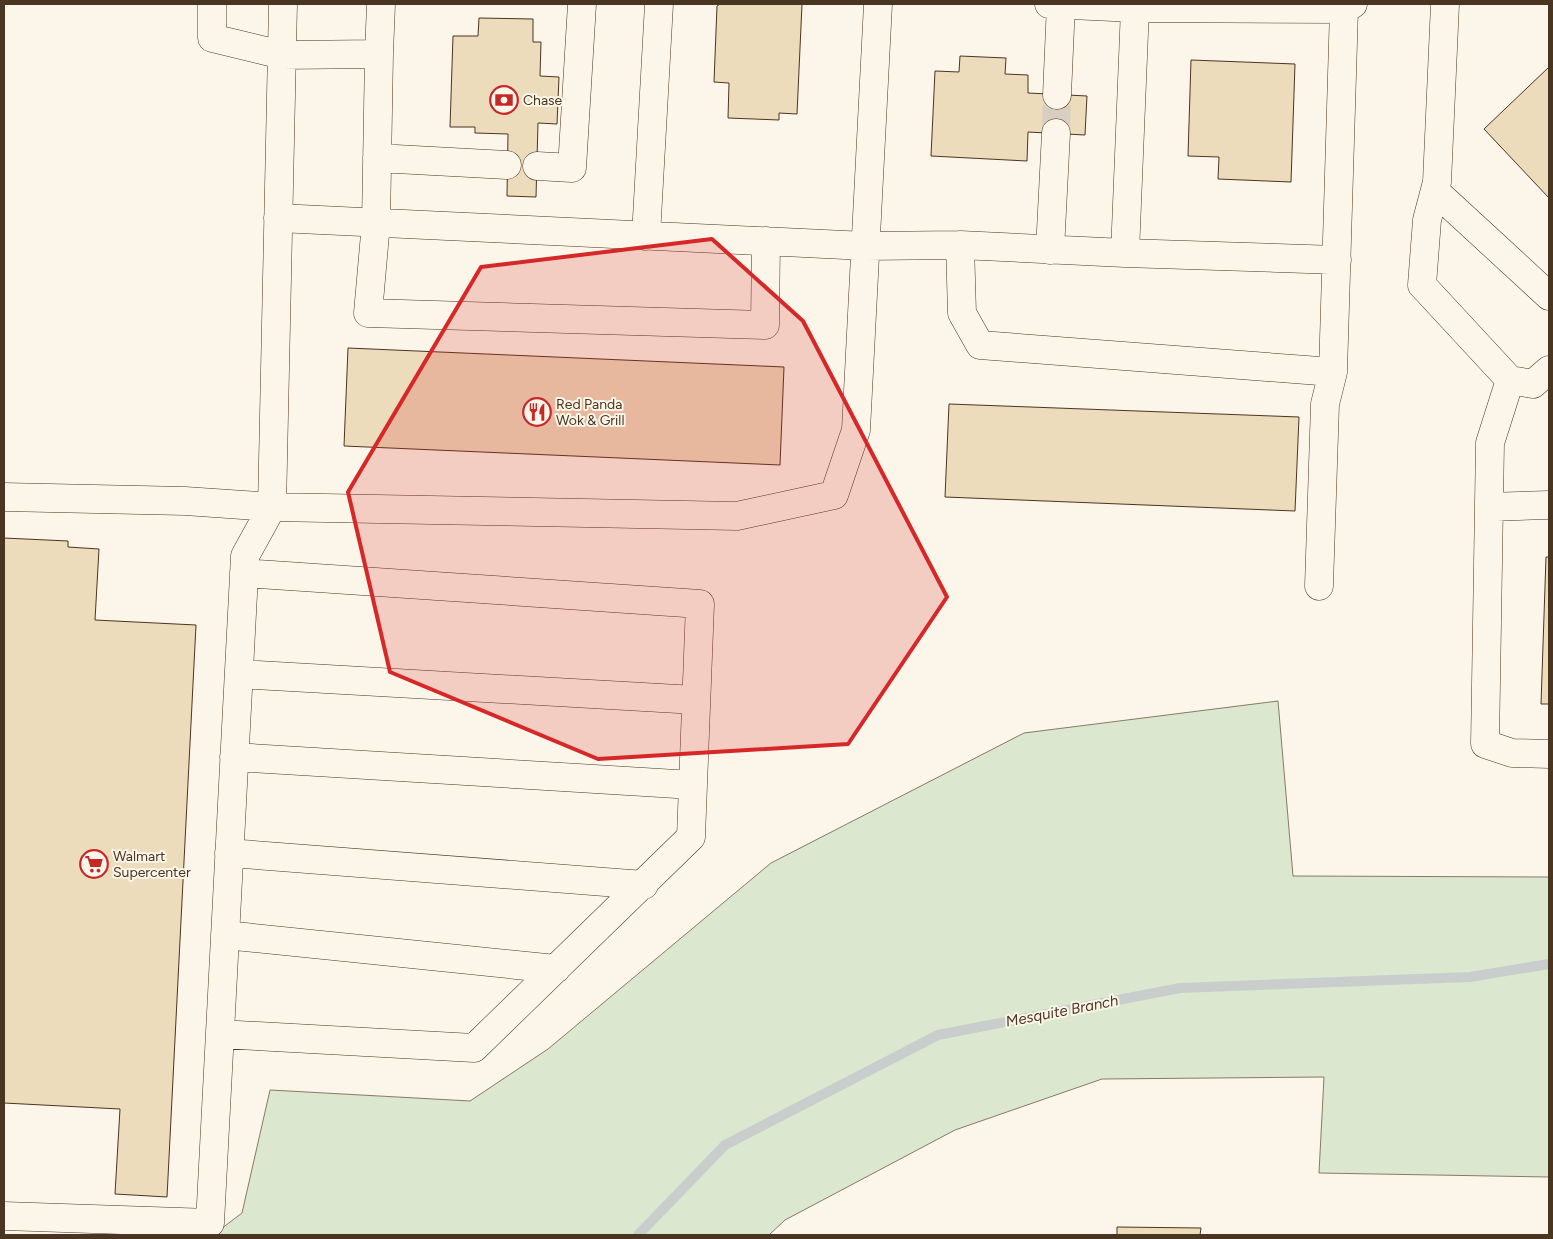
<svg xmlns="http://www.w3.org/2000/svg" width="1553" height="1239" viewBox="0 0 1553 1239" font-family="Figtree,sans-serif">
  <rect width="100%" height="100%" fill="#fbf6e9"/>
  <path fill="#dce7d0" stroke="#887966" d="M1278 701 1293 876 1549 877V1177L1319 1173 1324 1077 1102 1079 955 1130 785 1220 769 1235H213L242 1213 270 1090 470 1101 548 1049 771 863 1024 733Z"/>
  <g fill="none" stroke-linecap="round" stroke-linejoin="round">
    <path stroke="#c9cecd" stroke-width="10" d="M638 1235 725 1145 938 1035 1180 988 1470 977 1549 964"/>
  </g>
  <path fill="#ecdcbc" stroke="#4a3520" d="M720 4H802L797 114 779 113V120L728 118 729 83 714 82 717 6Z
    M479 18 533 19V42H541L540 76 559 77 557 124 538 123 536 197 507 196 508 134 475 133V127H450L453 36H478Z
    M960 56 1006 58 1005 74 1028 75V93L1087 96 1085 135 1028 132 1027 161 931 156 935 71 959 72Z
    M1191 60 1295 64 1291 182 1218 179 1219 157 1188 156Z
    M1549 67V198L1484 129Z
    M348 348 784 367 780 465 344 446Z
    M949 404 1299 417 1295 511 945 497Z
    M4 538 68 541V547L99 549 95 620 196 625 167 1197 115 1194 120 1109 4 1103Z
    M1546 557H1549V704H1541Z
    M1117 1227 1201 1228 1200 1235H1117Z"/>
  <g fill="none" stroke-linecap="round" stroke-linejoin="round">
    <path stroke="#d8cfc1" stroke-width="28" stroke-dasharray="28 14" stroke-linecap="butt" d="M1056 133 1057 95"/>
    <defs>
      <path id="minor" d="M212 4V38L282 55 379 54 381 4
        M1049 4 1135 8 1344 9 1353 4
        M1445 4 1437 182 1427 220 1422 285 1510 380 1490 443 1485 744 1512 753 1549 754
        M379 54 376 223 368 313 765 325 766 241
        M1057 95 1061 4
        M377 158 507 165
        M537 166 572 168 582 4
        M1435 191 1549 296
        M278 218 866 246 960 245
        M646 236 659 4
        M1050 250 1056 133
        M1125 253 1135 8
        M1333 372 1344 9
        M1510 380 1533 384 1549 370
        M4 497 185 501 272 507 737 516 834 495 856 430 878 4
        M1489 507 1549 505
        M1319 586 1325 404 1333 372 980 345 962 313 960 245 1125 253 1337 260
        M239 674 696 700
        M234 757 693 785
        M229 853 644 885
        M225 935 556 969
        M220 1034 474 1048 691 837 700 604 244 573
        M4 1216 210 1223 245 556 272 507 283 4"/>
    </defs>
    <use href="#minor" stroke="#4a3520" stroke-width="29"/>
    <use href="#minor" stroke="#fbf6e9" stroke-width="28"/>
  </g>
  <path fill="#d62828" fill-opacity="0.2" stroke="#d62828" stroke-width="4" stroke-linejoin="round" d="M712 239 803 321 947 597 848 744 598 759 390 672 348 492 481 267Z"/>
  <defs>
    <symbol id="bank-ring" viewBox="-11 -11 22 22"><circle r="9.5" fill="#fbf6e9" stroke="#c62828" stroke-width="1.5"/><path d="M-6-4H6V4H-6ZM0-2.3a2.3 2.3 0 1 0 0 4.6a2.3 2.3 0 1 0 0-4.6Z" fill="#c62828"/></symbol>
    <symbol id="restaurant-ring" viewBox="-11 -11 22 22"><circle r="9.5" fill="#fbf6e9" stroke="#c62828" stroke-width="1.5"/><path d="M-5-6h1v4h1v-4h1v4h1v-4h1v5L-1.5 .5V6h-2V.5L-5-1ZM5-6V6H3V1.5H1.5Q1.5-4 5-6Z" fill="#c62828"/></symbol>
    <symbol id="supermarket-ring" viewBox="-11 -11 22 22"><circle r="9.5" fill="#fbf6e9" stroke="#c62828" stroke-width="1.5"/><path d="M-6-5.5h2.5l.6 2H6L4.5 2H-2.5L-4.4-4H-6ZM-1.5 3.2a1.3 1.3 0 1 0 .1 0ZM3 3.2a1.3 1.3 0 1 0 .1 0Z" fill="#c62828"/></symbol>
  </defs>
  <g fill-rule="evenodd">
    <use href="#bank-ring" x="488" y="84" width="32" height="32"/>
    <use href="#restaurant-ring" x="521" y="396" width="32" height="32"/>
    <use href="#supermarket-ring" x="78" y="848" width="32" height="32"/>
  </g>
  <g text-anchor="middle" stroke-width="4" stroke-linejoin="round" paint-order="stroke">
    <g font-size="14" fill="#4a3520" stroke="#fbf6e9" text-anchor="start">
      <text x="523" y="105">Chase</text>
      <text x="556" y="409">Red Panda<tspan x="556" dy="16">Wok &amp; Grill</tspan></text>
      <text x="113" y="861">Walmart<tspan x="113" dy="16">Supercenter</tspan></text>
    </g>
    <g font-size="15" font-style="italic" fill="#4a3520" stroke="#fbf6e9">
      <text transform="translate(1062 1011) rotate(-11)" y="5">Mesquite Branch</text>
    </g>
  </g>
  <rect width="1553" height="1239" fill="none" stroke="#4a3520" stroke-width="10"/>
</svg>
